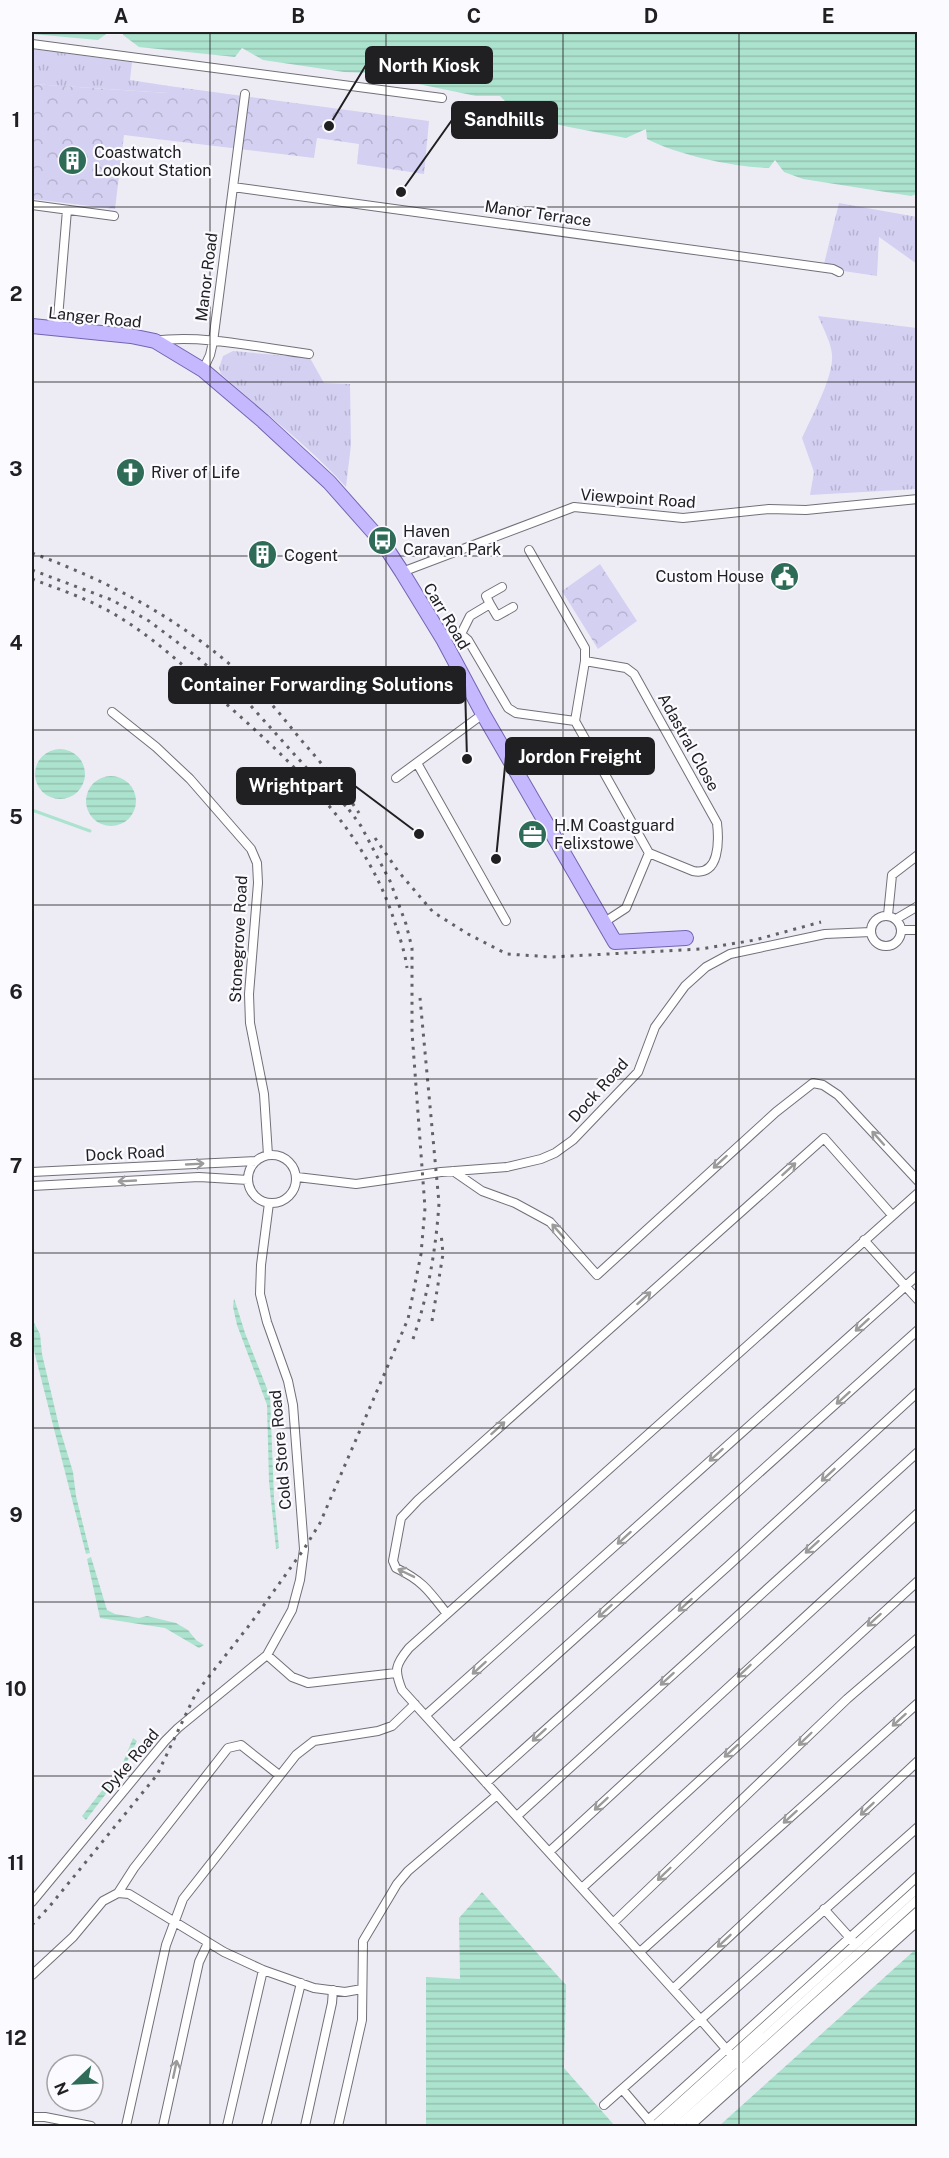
<svg xmlns="http://www.w3.org/2000/svg" width="949" height="2158" viewBox="0 0 949 2158" font-family="'Public Sans',sans-serif">
  <defs>
    <pattern id="grass-tufts" width="24" height="20" patternUnits="userSpaceOnUse" patternTransform="scale(1.5)"><rect width="24" height="20" fill="#d4d0f2"/><path d="M3 7l-1-3M5 7V3M7 7l1-3M15 17l-1-3M17 17v-4M19 17l1-3" fill="none" stroke="#b6b2cf"/></pattern>
    <pattern id="forest-crowns" width="20" height="18" patternUnits="userSpaceOnUse" patternTransform="scale(1.5)"><rect width="20" height="18" fill="#d4d0f2"/><path d="M2 6a3 3 0 1 1 6 0M12 15a3 3 0 1 1 6 0" fill="none" stroke="#b6b2cf"/></pattern>
    <pattern id="water-rules" width="6" height="5" patternUnits="userSpaceOnUse" patternTransform="scale(1.5)"><rect width="6" height="5" fill="#ace3ce"/><path d="M0 2.5h6" fill="none" stroke="#94c2b1"/></pattern>
  </defs>
  <rect width="100%" height="100%" fill="#edecf5"/>
  <path fill="url(#grass-tufts)" d="M32 49 132 62 130 80 169 86 168 93 32 84Z
    M839 203 917 217V264L879 237 877 276 823 268Z
    M818 316 917 328V489L810 495 814 472 802 438C811 418 834 376 832 355 831 342 823 328 818 316Z
    M233 351 310 358 324 383 350 384 351 445 346 487C308 445 263 412 221 374L219 368 223 356Z"/>
  <path fill="url(#forest-crowns)" d="M32 84 167 93 169 86 429 121 424 174 357 164 359 144 317 138 314 158 124 135 115 209 32 199Z
    M600 564 637 621 598 649 562 591Z"/>
  <path fill="url(#water-rules)" d="M32 32H109L98 40 32 34Z
    M123 32H917V194L911 196 803 179 784 172 775 160 769 168C733 167 678 155 647 139L646 129 626 138 564 126 531 118 515 111 500 96H476L399 80 391 72 389 62 372 73 344 72 263 60 242 48 235 57 139 47 123 35Z
    M35 774a25 25 0 1 1 50 0a25 25 0 1 1-50 0Z
    M86 801a25 25 0 1 1 50 0a25 25 0 1 1-50 0Z
    M234 1298 245 1333 270 1396 274 1498 279 1548 276 1549 269 1481 267 1405 237 1325 233 1307Z
    M32 1319 40 1334 42 1354 59 1426 73 1472 76 1496 90 1553 86 1554 32 1343Z
    M91 1557 107 1610 115 1614 139 1618 147 1616 176 1623 188 1630 196 1640 204 1645 199 1648 165 1628 100 1618 87 1559Z
    M133 1738 137 1741 121 1774 86 1820 82 1816 122 1765Z
    M482 1892 566 1985 564 2068 615 2126H426V1977L460 1979 459 1918Z
    M917 1948V2126H719Z"/>
  <g fill="none" stroke-linecap="round" stroke-linejoin="round">
    <path stroke="#ace3ce" stroke-width="3" d="M32 810 90 831"/>
    <defs>
      <path id="street" d="M32 44 442 98
        M233 187 833 269 839 272
        M32 205 114 216
        M57 330 67 210
        M155 341C202 334 261 348 309 354
        M203 370 210 355 213 342 245 94
        M529 550 585 648V661
        M402 572 574 507 683 518 769 509 806 510 918 499
        M490 604 497 616 513 607
        M461 634 470 616 490 604 486 596 502 587
        M443 639 455 632 461 634 468 640 508 708 516 713 575 721
        M585 661 626 668 634 674 717 823C719 840 720 877 693 871L649 853 575 721Z
        M112 712 156 747 190 779 251 849 257 863 258 883 249 994 250 1023 264 1094 268 1155
        M417 763 506 921
        M396 778 483 714
        M888 915 892 875 918 855
        M871 931a15 15 0 1 1 30 0a15 15 0 1 1-30 0Z
        M896 919 918 906
        M603 923 626 908 649 853
        M902 930H918
        M248 1179a24 24 0 1 1 48 0a24 24 0 1 1-48 0Z
        M453 1171 482 1191 515 1203 550 1222 597 1275 776 1112 813 1083 823 1085 838 1095 918 1181
        M32 1172 256 1161
        M297 1177 356 1184 441 1172 507 1167 541 1159 555 1153 573 1140 638 1072 655 1027 685 986 706 967 730 954 825 934 871 932
        M32 1186 199 1177 248 1180
        M864 1240 918 1300
        M447 1614C429 1591 423 1581 396 1568L393 1561 401 1518 418 1500 824 1138 892 1215
        M267 1655 292 1677 308 1683 396 1673
        M426 1715 918 1275
        M454 1747 918 1330
        M486 1783 728 1566 918 1392
        M517 1816 918 1452
        M549 1852 918 1513
        M582 1888 918 1581
        M118 1893 134 1868 228 1748 241 1745 279 1775
        M32 1902 165 1741 178 1728 267 1655 292 1610 300 1580 304 1549 293 1405 288 1381 267 1322 260 1294 261 1265 269 1203
        M824 1909 852 1940
        M613 1923 847 1699 918 1638
        M640 1952 918 1703
        M32 1975 73 1937 103 1901 118 1893 129 1894 224 1952 263 1970 314 1988 345 1992 362 1989
        M673 1989 918 1761
        M748 2074 700 2019 402 1690C394 1670 395 1665 409 1648L918 1193
        M622 2089 651 2123
        M604 2105 918 1827
        M32 2117H45L91 2126
        M648 2120 918 1876
        M126 2126 166 1945 183 1899 296 1755 314 1741 378 1731 392 1726 415 1704
        M163 2126 199 1962 208 1943
        M227 2126 263 1970
        M266 2126 301 1983
        M305 2126 332 2003 333 1990
        M338 2126 362 2020 363 1941 397 1884 408 1871 497 1795
        M654 2126 918 1888
        M666 2126 918 1899
        M678 2126 918 1911
        M690 2126 918 1921"/>
      <path id="primary" d="M32 326 131 336 155 341 203 370 263 421 329 482 383 543 402 572 443 639 483 714 615 942 686 938"/>
    </defs>
    <use href="#street" stroke="#717078" stroke-width="10"/>
    <use href="#primary" stroke="#7364b1" stroke-width="16"/>
    <use href="#street" stroke="#fff" stroke-width="8"/>
    <use href="#primary" stroke="#c6b8fe" stroke-width="14"/>
    <path stroke="#616166" stroke-width="3" stroke-dasharray="3 6" stroke-linecap="butt" d="M32 553C119 585 193 626 260 692 275 707 288 724 302 741 322 764 342 787 359 813
      M32 570 112 600 149 621 197 657 242 696 312 774 350 810
      M32 579C61 590 92 600 119 617 157 640 189 671 222 700 292 763 364 827 394 920 399 935 405 952 407 968
      M375 838 398 871 433 912 468 934 507 954 552 957 701 949 755 940 821 922
      M432 1321 443 1254 441 1233
      M413 1339C428 1296 436 1249 439 1203L420 998
      M32 1925 49 1907 157 1775 196 1693 251 1623 304 1549 320 1523 408 1319 421 1254 425 1208 412 1032V948L406 924 390 881 361 826 347 807"/>
  </g>
  <defs><path id="oneway-shaft" d="M-6 0H5M1.5-3L5.5 0L1.5 3" fill="none" stroke-width="1.6" stroke-linecap="round" stroke-linejoin="round" transform="scale(1.5)"/></defs>
  <g stroke="#9b9b9c">
    <use href="#oneway-shaft" transform="translate(878 1138) rotate(-132)"/>
    <use href="#oneway-shaft" transform="translate(720 1162) rotate(138)"/>
    <use href="#oneway-shaft" transform="translate(195 1164) rotate(-3)"/>
    <use href="#oneway-shaft" transform="translate(789 1169) rotate(-42)"/>
    <use href="#oneway-shaft" transform="translate(127 1181) rotate(177)"/>
    <use href="#oneway-shaft" transform="translate(558 1231) rotate(-131)"/>
    <use href="#oneway-shaft" transform="translate(644 1298) rotate(-42)"/>
    <use href="#oneway-shaft" transform="translate(862 1325) rotate(138)"/>
    <use href="#oneway-shaft" transform="translate(843 1398) rotate(138)"/>
    <use href="#oneway-shaft" transform="translate(498 1428) rotate(-42)"/>
    <use href="#oneway-shaft" transform="translate(716 1455) rotate(138)"/>
    <use href="#oneway-shaft" transform="translate(828 1475) rotate(137)"/>
    <use href="#oneway-shaft" transform="translate(624 1538) rotate(138)"/>
    <use href="#oneway-shaft" transform="translate(812 1547) rotate(138)"/>
    <use href="#oneway-shaft" transform="translate(406 1573) rotate(-154)"/>
    <use href="#oneway-shaft" transform="translate(685 1605) rotate(138)"/>
    <use href="#oneway-shaft" transform="translate(605 1611) rotate(138)"/>
    <use href="#oneway-shaft" transform="translate(874 1620) rotate(138)"/>
    <use href="#oneway-shaft" transform="translate(479 1668) rotate(138)"/>
    <use href="#oneway-shaft" transform="translate(744 1671) rotate(137)"/>
    <use href="#oneway-shaft" transform="translate(667 1679) rotate(138)"/>
    <use href="#oneway-shaft" transform="translate(899 1720) rotate(138)"/>
    <use href="#oneway-shaft" transform="translate(539 1735) rotate(138)"/>
    <use href="#oneway-shaft" transform="translate(805 1739) rotate(136)"/>
    <use href="#oneway-shaft" transform="translate(731 1751) rotate(138)"/>
    <use href="#oneway-shaft" transform="translate(601 1804) rotate(137)"/>
    <use href="#oneway-shaft" transform="translate(867 1809) rotate(137)"/>
    <use href="#oneway-shaft" transform="translate(790 1817) rotate(138)"/>
    <use href="#oneway-shaft" transform="translate(664 1874) rotate(136)"/>
    <use href="#oneway-shaft" transform="translate(724 1941) rotate(137)"/>
    <use href="#oneway-shaft" transform="translate(175 2069) rotate(-78)"/>
  </g>
  <path fill="none" stroke="#202023" stroke-width="1.5" stroke-opacity="0.55" d="M210 32V2126M386 32V2126M563 32V2126M739 32V2126M32 207H918M32 382H918M32 556H918M32 730H918M32 905H918M32 1079H918M32 1253H918M32 1428H918M32 1602H918M32 1776H918M32 1951H918"/>
  <defs>
    <symbol id="building-disc" viewBox="-11 -11 22 22"><circle r="9.5" fill="#2f6c58" stroke="#fafaff"/><path d="M-4-6H4V6H1V3H-1V6H-4ZM-2.5-4.3h1.7v1.8h-1.7ZM.8-4.3h1.7v1.8H.8ZM-2.5-1h1.7V.8h-1.7ZM.8-1h1.7V.8H.8Z" fill="#fff"/></symbol>
    <symbol id="church-disc" viewBox="-11 -11 22 22"><circle r="9.5" fill="#2f6c58" stroke="#fafaff"/><path d="M-1.2-6h2.4v3.5h3.3v2.4h-3.3V6h-2.4V-.1h-3.3v-2.4h3.3Z" fill="#fff"/></symbol>
    <symbol id="bus-disc" viewBox="-11 -11 22 22"><circle r="9.5" fill="#2f6c58" stroke="#fafaff"/><path d="M-5-6H5V4H4V6H2V4H-2V6H-4V4H-5ZM-3.5-4V0h7V-4ZM-3.5 1.2v1.5H-2V1.2ZM2 1.2v1.5H3.5V1.2Z" fill="#fff"/></symbol>
    <symbol id="civic-disc" viewBox="-11 -11 22 22"><circle r="9.5" fill="#2f6c58" stroke="#fafaff"/><path d="M-.6-6.5H3V-4.5H.6V-3L4-1V1h2V6H-6V1h2V-1L-.6-3ZM-1.2 2.5V6h2.4V2.5Z" fill="#fff"/></symbol>
    <symbol id="office-disc" viewBox="-11 -11 22 22"><circle r="9.5" fill="#2f6c58" stroke="#fafaff"/><path d="M-6-3h4V-5.5h4V-3h4V5H-6ZM-1-4.5V-3h2v-1.5ZM-6 0V1H6V0Z" fill="#fff"/></symbol>
  </defs>
  <g fill-rule="evenodd">
    <use href="#building-disc" x="56" y="144" width="33" height="33"/>
    <use href="#church-disc" x="114" y="456" width="33" height="33"/>
    <use href="#bus-disc" x="366" y="524" width="33" height="33"/>
    <use href="#building-disc" x="246" y="538" width="33" height="33"/>
    <use href="#civic-disc" x="768" y="560" width="33" height="33"/>
    <use href="#office-disc" x="516" y="818" width="33" height="33"/>
  </g>
  <g text-anchor="middle" stroke-width="4.5" stroke-linejoin="round" paint-order="stroke">
    <g font-size="16" fill="#202023" stroke="#fafaff" text-anchor="start">
      <text x="94" y="158">Coastwatch<tspan x="94" dy="18">Lookout Station</tspan></text>
      <text x="151" y="478">River of Life</text>
      <text x="403" y="537">Haven<tspan x="403" dy="18">Caravan Park</tspan></text>
      <text x="284" y="561">Cogent</text>
      <text x="764" y="582" text-anchor="end">Custom House</text>
      <text x="554" y="831">H.M Coastguard<tspan x="554" dy="18">Felixstowe</tspan></text>
    </g>
    <g font-size="16" fill="#202023" stroke="#fafaff">
      <text transform="translate(538 213) rotate(8)" y="6">Manor Terrace</text>
      <text transform="translate(206 277) rotate(-83)" y="6">Manor Road</text>
      <text transform="translate(95 317) rotate(6)" y="6">Langer Road</text>
      <text transform="translate(638 498) rotate(4)" y="6">Viewpoint Road</text>
      <text transform="translate(447 616) rotate(59)" y="6">Carr Road</text>
      <text transform="translate(689 742) rotate(61)" y="6">Adastral Close</text>
      <text transform="translate(238 939) rotate(-87)" y="6">Stonegrove Road</text>
      <text transform="translate(598 1090) rotate(-48)" y="6">Dock Road</text>
      <text transform="translate(125 1153) rotate(-3)" y="6">Dock Road</text>
      <text transform="translate(280 1450) rotate(-95)" y="6">Cold Store Road</text>
      <text transform="translate(130 1761) rotate(-50)" y="6">Dyke Road</text>
    </g>
  </g>
  <path fill="none" stroke="#202023" stroke-width="2" d="M329 126L366 65M401 192L452 120M467 759L465 685M496 859L506 756M419 834L355 786"/>
  <g fill="#202023" stroke="#fafaff" stroke-width="2">
    <circle cx="329" cy="126" r="6"/>
    <circle cx="401" cy="192" r="6"/>
    <circle cx="467" cy="759" r="6"/>
    <circle cx="496" cy="859" r="6"/>
    <circle cx="419" cy="834" r="6"/>
  </g>
  <g fill="#202023" stroke="#202023" stroke-width="2">
    <rect x="366" y="47" width="126" height="36" rx="6"/>
    <rect x="452" y="102" width="105" height="36" rx="6"/>
    <rect x="169" y="667" width="296" height="36" rx="6"/>
    <rect x="506" y="738" width="148" height="36" rx="6"/>
    <rect x="237" y="768" width="118" height="36" rx="6"/>
  </g>
  <g font-size="18" text-anchor="middle" font-weight="bold" fill="#fff">
    <text x="429" y="72">North Kiosk</text>
    <text x="504" y="126">Sandhills</text>
    <text x="317" y="691">Container Forwarding Solutions</text>
    <text x="580" y="763">Jordon Freight</text>
    <text x="296" y="792">Wrightpart</text>
  </g>
  <rect width="949" height="2158" fill="none" stroke="#fafaff" stroke-width="66"/>
  <g transform="translate(75 2083) rotate(247)"><circle r="28" fill="#fafaff" stroke="#a3a3a7" stroke-width="1.5"/>
  <path d="M0-4.5L10 22L0 15L-10 22Z" fill="#2f6c58"/>
  <text y="-9" font-size="16" font-weight="bold" text-anchor="middle" fill="#202023">N</text>
  </g>
  <rect x="33" y="33" width="883" height="2092" fill="none" stroke="#202023" stroke-width="2"/>
  <g font-size="20" text-anchor="middle" font-weight="bold" fill="#202023">
    <text x="121" y="23">A</text>
    <text x="298" y="23">B</text>
    <text x="474" y="23">C</text>
    <text x="651" y="23">D</text>
    <text x="828" y="23">E</text>
    <text x="16" y="127">1</text>
    <text x="16" y="301">2</text>
    <text x="16" y="476">3</text>
    <text x="16" y="650">4</text>
    <text x="16" y="824">5</text>
    <text x="16" y="999">6</text>
    <text x="16" y="1173">7</text>
    <text x="16" y="1347">8</text>
    <text x="16" y="1522">9</text>
    <text x="16" y="1696">10</text>
    <text x="16" y="1870">11</text>
    <text x="16" y="2045">12</text>
  </g>
</svg>
